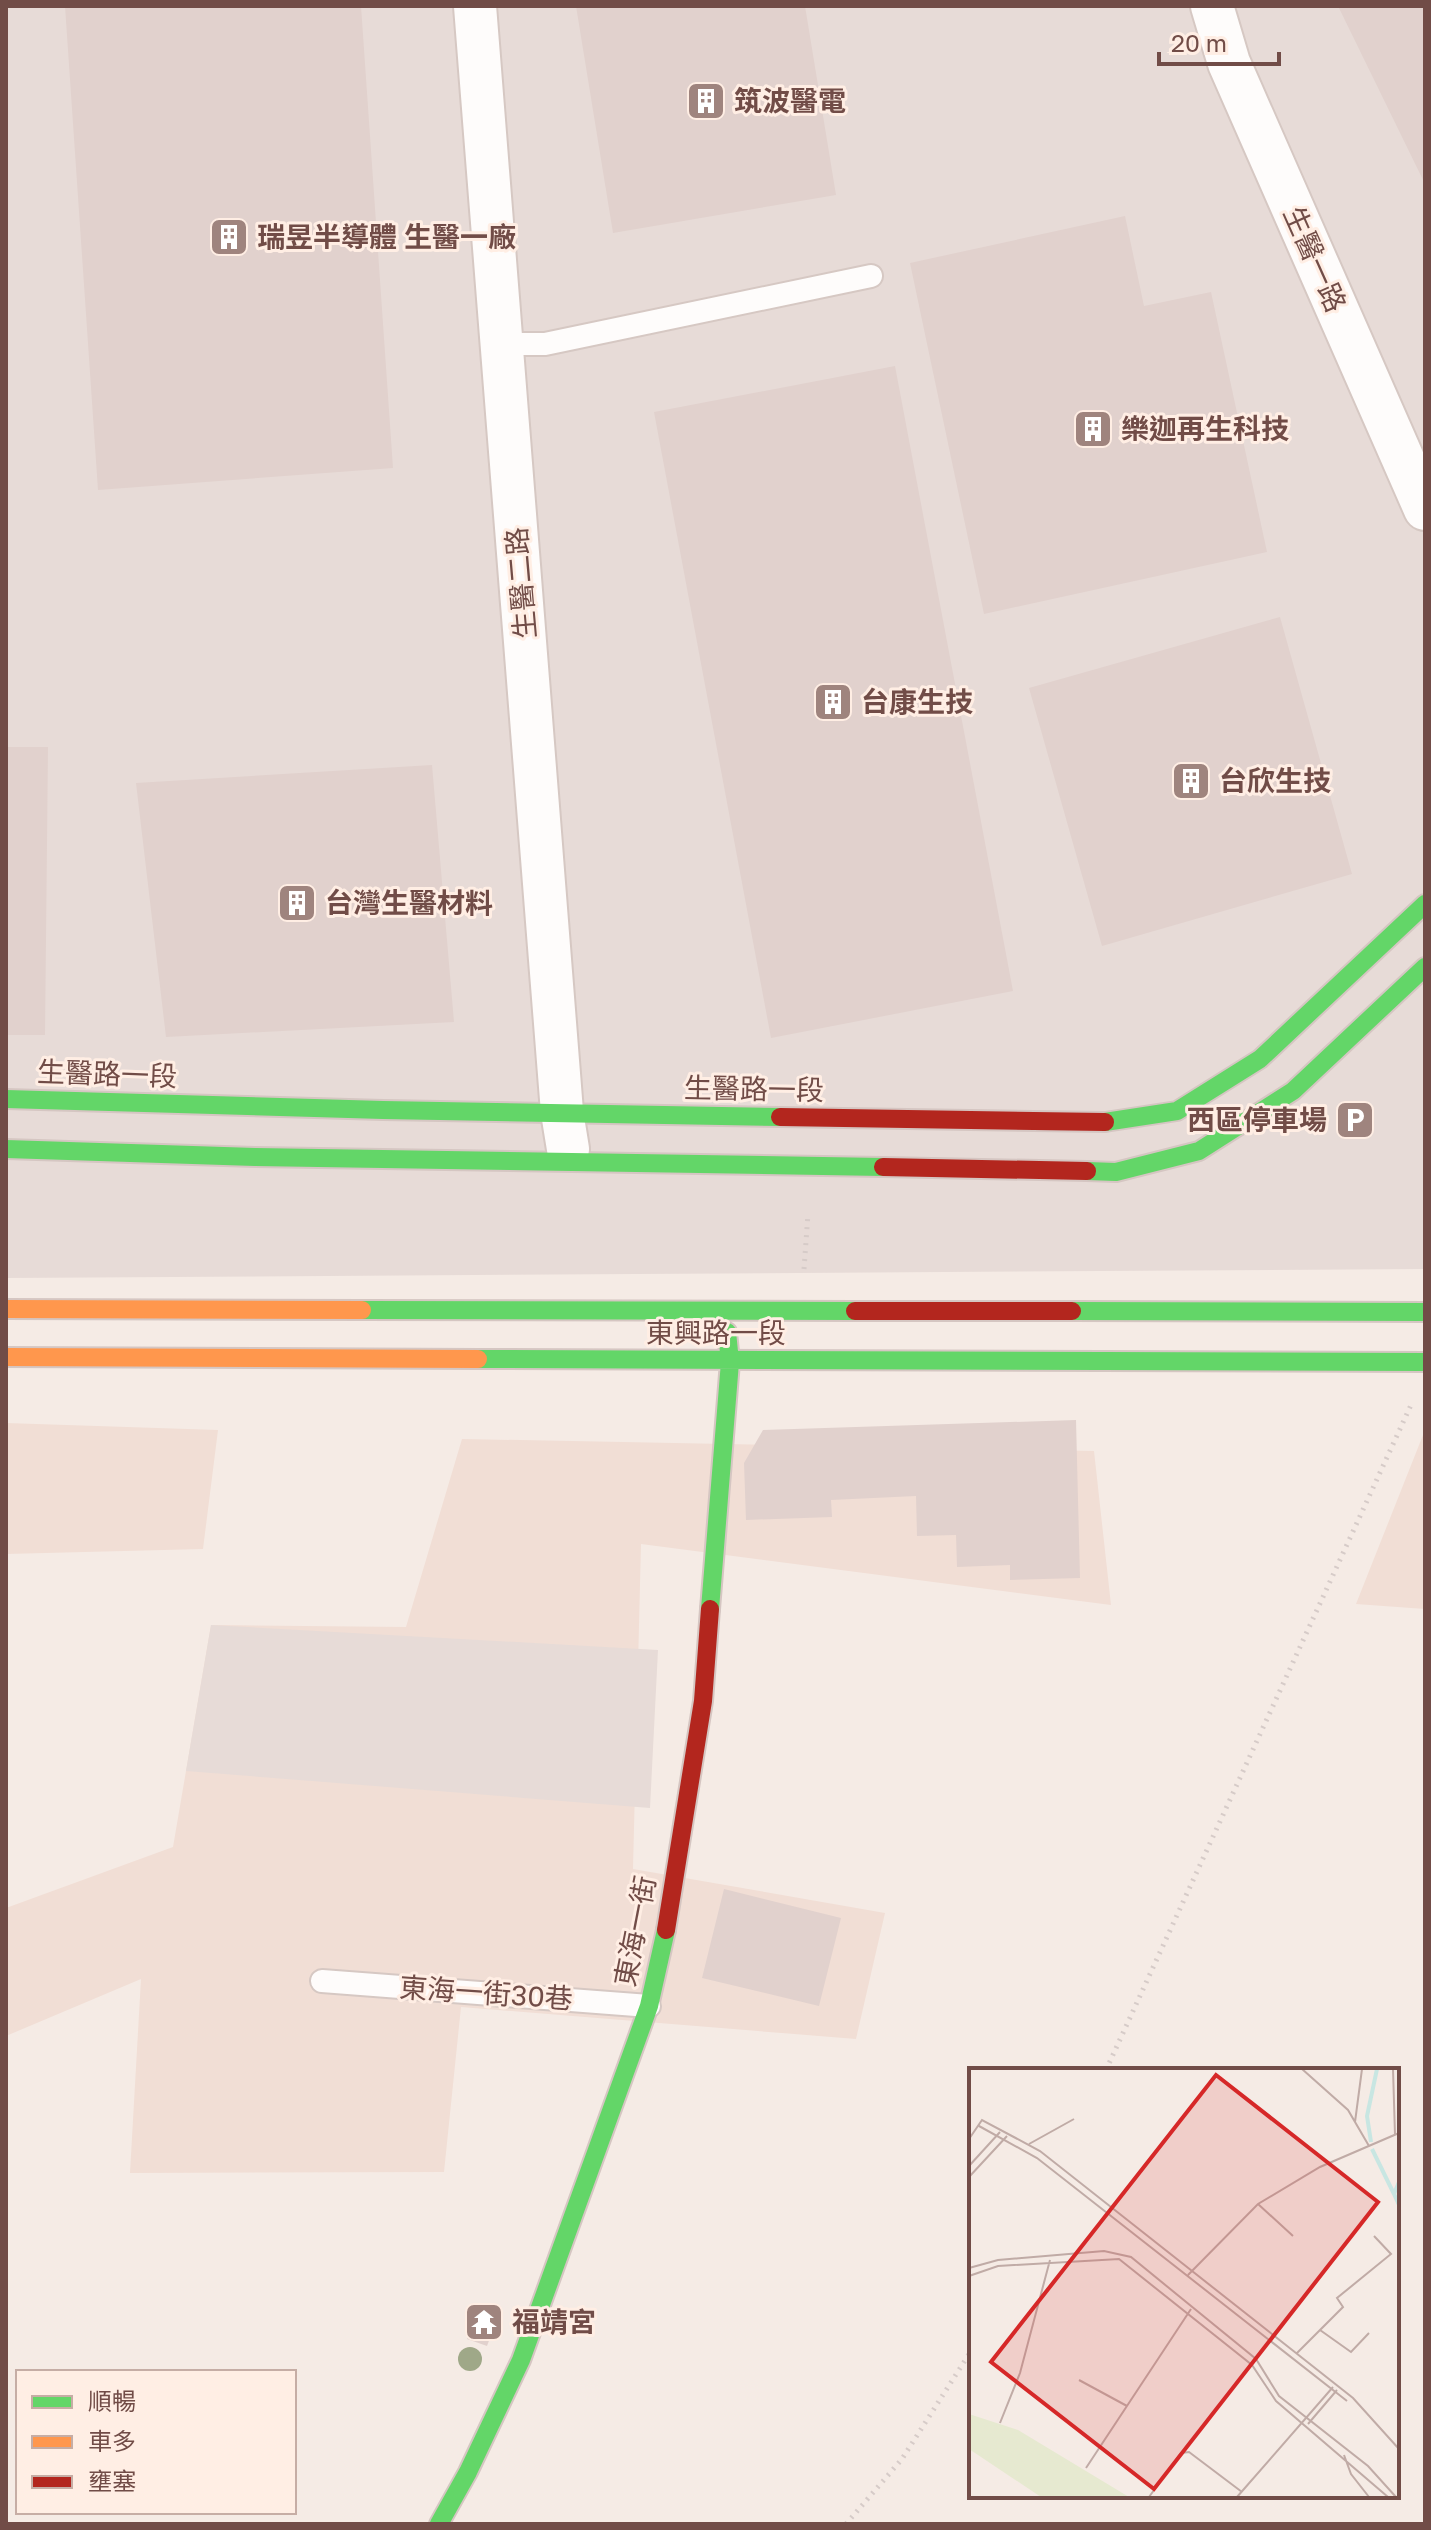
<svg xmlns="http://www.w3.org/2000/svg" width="1431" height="2530" viewBox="0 0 1431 2530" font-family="'Golos Text','Noto Sans TC',sans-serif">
  <rect width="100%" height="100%" fill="#f5ebe5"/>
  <path fill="#f1ded5" d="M6 1423 218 1430 203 1549 6 1554Z
    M1425 1430V1609L1356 1604Z
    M462 1439 1094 1451 1111 1605 641 1544 633 1869 885 1913 856 2039 461 2007 444 2172 130 2173 141 1979 6 2036V1908L173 1847 211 1625 406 1627Z"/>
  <path fill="#e7dbd7" d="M6 6H1425V1269L6 1278Z
    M211 1625 658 1650 650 1808 186 1771Z"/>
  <path fill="#e1d1cd" d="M65 6H361L393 468 98 490Z
    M576 6H805L836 195 613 233Z
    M1338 6H1425V184Z
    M1125 216 1144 306 1211 292 1267 552 984 614 910 263Z
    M895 366 1013 991 771 1038 654 412Z
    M1280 617 1352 874 1102 946 1029 688Z
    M6 747H48L45 1035H6Z
    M432 765 454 1022 166 1037 136 783Z
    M1076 1420 1080 1578 1010 1580V1565L957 1567 956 1535 917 1536 916 1496 831 1500 832 1517 746 1520 744 1463 763 1430Z
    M724 1889 841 1918 819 2006 702 1978Z
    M479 2306 499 2314 487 2346 467 2339Z"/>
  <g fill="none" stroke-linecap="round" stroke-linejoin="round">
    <defs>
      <path id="lane" d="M502 344H545L871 276
        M322 1981 649 2006"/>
      <path id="street" d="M475 6 562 1112 568 1149
        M1212 6 1229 63 1425 509"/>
      <path id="fast" d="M6 1099 383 1110 780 1117
        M1105 1122 1177 1111 1260 1059 1425 904
        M6 1149 255 1157 883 1167
        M1087 1171 1116 1172 1199 1151 1293 1091 1425 967
        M362 1310 855 1311
        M1072 1311 1425 1312
        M478 1359 1425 1362
        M710 1609 730 1362 727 1332
        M439 2524 468 2472 521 2360 649 2006 666 1930"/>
      <path id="slow" d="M6 1309 362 1310
        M6 1357 478 1359"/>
      <path id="jam" d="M780 1117 1105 1122
        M883 1167 1087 1171
        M855 1311H1072
        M666 1930 703 1701 710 1609"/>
    </defs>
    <use href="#lane" stroke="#d6c8c3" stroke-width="26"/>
    <use href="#street" stroke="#d6c8c3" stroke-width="46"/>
    <use href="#fast" stroke="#d5c6c2" stroke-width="22"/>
    <use href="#slow" stroke="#d5c6c2" stroke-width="22"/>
    <use href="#jam" stroke="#d5c6c2" stroke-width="22"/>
    <path stroke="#d6cbc8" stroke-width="5" stroke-dasharray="2 6" stroke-linecap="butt" d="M804 1269 808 1214
      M1106 2070 1411 1405
      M846 2524 902 2459 971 2351"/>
    <use href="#lane" stroke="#fefcfb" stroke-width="22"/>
    <use href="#street" stroke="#fefcfb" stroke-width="42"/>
    <use href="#fast" stroke="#63d668" stroke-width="18"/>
    <use href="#slow" stroke="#ff974d" stroke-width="18"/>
    <use href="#jam" stroke="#b3261e" stroke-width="18"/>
  </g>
  <circle fill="#9fa888" cx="470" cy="2359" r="12"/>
  <defs>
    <symbol id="building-square" viewBox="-11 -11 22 22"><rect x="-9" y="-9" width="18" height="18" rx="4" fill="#9f847e" stroke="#ffeee4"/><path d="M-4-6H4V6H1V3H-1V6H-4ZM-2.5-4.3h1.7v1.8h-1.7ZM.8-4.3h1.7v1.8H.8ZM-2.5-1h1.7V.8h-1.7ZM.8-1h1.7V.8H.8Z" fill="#fff"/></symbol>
    <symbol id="parking-square" viewBox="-11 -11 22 22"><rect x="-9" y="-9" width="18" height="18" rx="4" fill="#9f847e" stroke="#ffeee4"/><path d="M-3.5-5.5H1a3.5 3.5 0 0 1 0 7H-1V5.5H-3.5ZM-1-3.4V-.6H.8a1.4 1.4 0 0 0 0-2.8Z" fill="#fff"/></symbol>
    <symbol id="temple-square" viewBox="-11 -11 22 22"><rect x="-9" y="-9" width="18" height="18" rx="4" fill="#9f847e" stroke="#ffeee4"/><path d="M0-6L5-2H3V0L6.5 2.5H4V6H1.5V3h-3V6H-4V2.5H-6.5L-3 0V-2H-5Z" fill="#fff"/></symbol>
  </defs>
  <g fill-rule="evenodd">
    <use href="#building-square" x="684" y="79" width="44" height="44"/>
    <use href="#building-square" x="207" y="215" width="44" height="44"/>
    <use href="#building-square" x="1071" y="407" width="44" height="44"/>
    <use href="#building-square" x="811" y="680" width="44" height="44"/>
    <use href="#building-square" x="1169" y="759" width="44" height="44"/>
    <use href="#building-square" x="275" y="881" width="44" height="44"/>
    <use href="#parking-square" x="1333" y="1098" width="44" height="44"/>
    <use href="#temple-square" x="462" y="2300" width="44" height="44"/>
  </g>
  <g text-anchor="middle" stroke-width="6" stroke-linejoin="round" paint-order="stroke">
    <g font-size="28" font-weight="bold" fill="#714c47" stroke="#ffeee4" text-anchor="start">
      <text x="734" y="111">筑波醫電</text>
      <text x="257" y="247">瑞昱半導體 生醫一廠</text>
      <text x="1121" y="439">樂迦再生科技</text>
      <text x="861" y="712">台康生技</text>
      <text x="1219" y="791">台欣生技</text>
      <text x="325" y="913">台灣生醫材料</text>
      <text x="1327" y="1130" text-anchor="end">西區停車場</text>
      <text x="512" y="2332">福靖宮</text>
    </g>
    <g font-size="28" fill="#714c47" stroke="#ffeee4">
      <text transform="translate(1315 259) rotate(66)" y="10">生醫一路</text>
      <text transform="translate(521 583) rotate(-95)" y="10">生醫二路</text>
      <text transform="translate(107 1074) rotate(2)" y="10">生醫路一段</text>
      <text transform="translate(754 1089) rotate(1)" y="10">生醫路一段</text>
      <text x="716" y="1343">東興路一段</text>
      <text transform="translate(635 1931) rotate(-79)" y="10">東海一街</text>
      <text transform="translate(486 1993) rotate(4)" y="10">東海一街30巷</text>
    </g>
  </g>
  <g transform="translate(969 2068)">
    <rect width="430" height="430" fill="#f5ebe5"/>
    <path d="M0 346 49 362 160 429H72L0 381Z" fill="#e6e9d0"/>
    <path fill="none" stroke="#c8e6e2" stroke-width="4" d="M402 74 398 48 408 1M403 81 425 126M430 114 425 126 430 137"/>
    <path fill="none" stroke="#c0aba6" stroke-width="2" d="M333 1 379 42 400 78M424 1 426 67M386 54 393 1M10 58 68 90 378 333M0 71 13 52 71 83 384 330 430 381M60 76 105 51M0 98 31 64M0 109 38 68M289 136 324 168M0 200 29 192 135 183 162 189 287 291 310 328 399 398 427 429M219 207 289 136 351 99 430 65M0 208 29 198 150 191 283 297 307 333 419 429M351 262 382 284 400 265M328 285 374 239 368 230 422 186 405 168M110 312 158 338M31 355 51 305 81 192M339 356 368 322M375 387 382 406 400 429M117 400 222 241M180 429 212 385 220 384 273 424M268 429 364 319"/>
    <path fill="#d62828" fill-opacity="0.15" stroke="#d62828" stroke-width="4" d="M247 7 409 134 185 421 22 294Z"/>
    <rect width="430" height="430" fill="none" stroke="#714c47" stroke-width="4"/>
  </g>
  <rect width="1431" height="2530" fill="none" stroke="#714c47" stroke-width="16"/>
  <rect x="16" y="2370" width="280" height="144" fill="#ffeee4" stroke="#c6ada5" stroke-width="2"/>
  <rect x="32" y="2396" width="40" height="12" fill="#63d668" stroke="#c6ada5" stroke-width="2"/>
  <text x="88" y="2410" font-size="24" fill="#714c47">順暢</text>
  <rect x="32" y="2436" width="40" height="12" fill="#ff974d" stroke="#c6ada5" stroke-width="2"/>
  <text x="88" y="2450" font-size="24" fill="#714c47">車多</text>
  <rect x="32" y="2476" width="40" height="12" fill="#b3261e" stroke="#c6ada5" stroke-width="2"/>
  <text x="88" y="2490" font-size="24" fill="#714c47">壅塞</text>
  <path d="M1159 52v12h120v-12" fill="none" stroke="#714c47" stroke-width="4"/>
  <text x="1171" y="52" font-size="24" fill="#714c47" stroke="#ffeee4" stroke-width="6" paint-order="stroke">20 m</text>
</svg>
